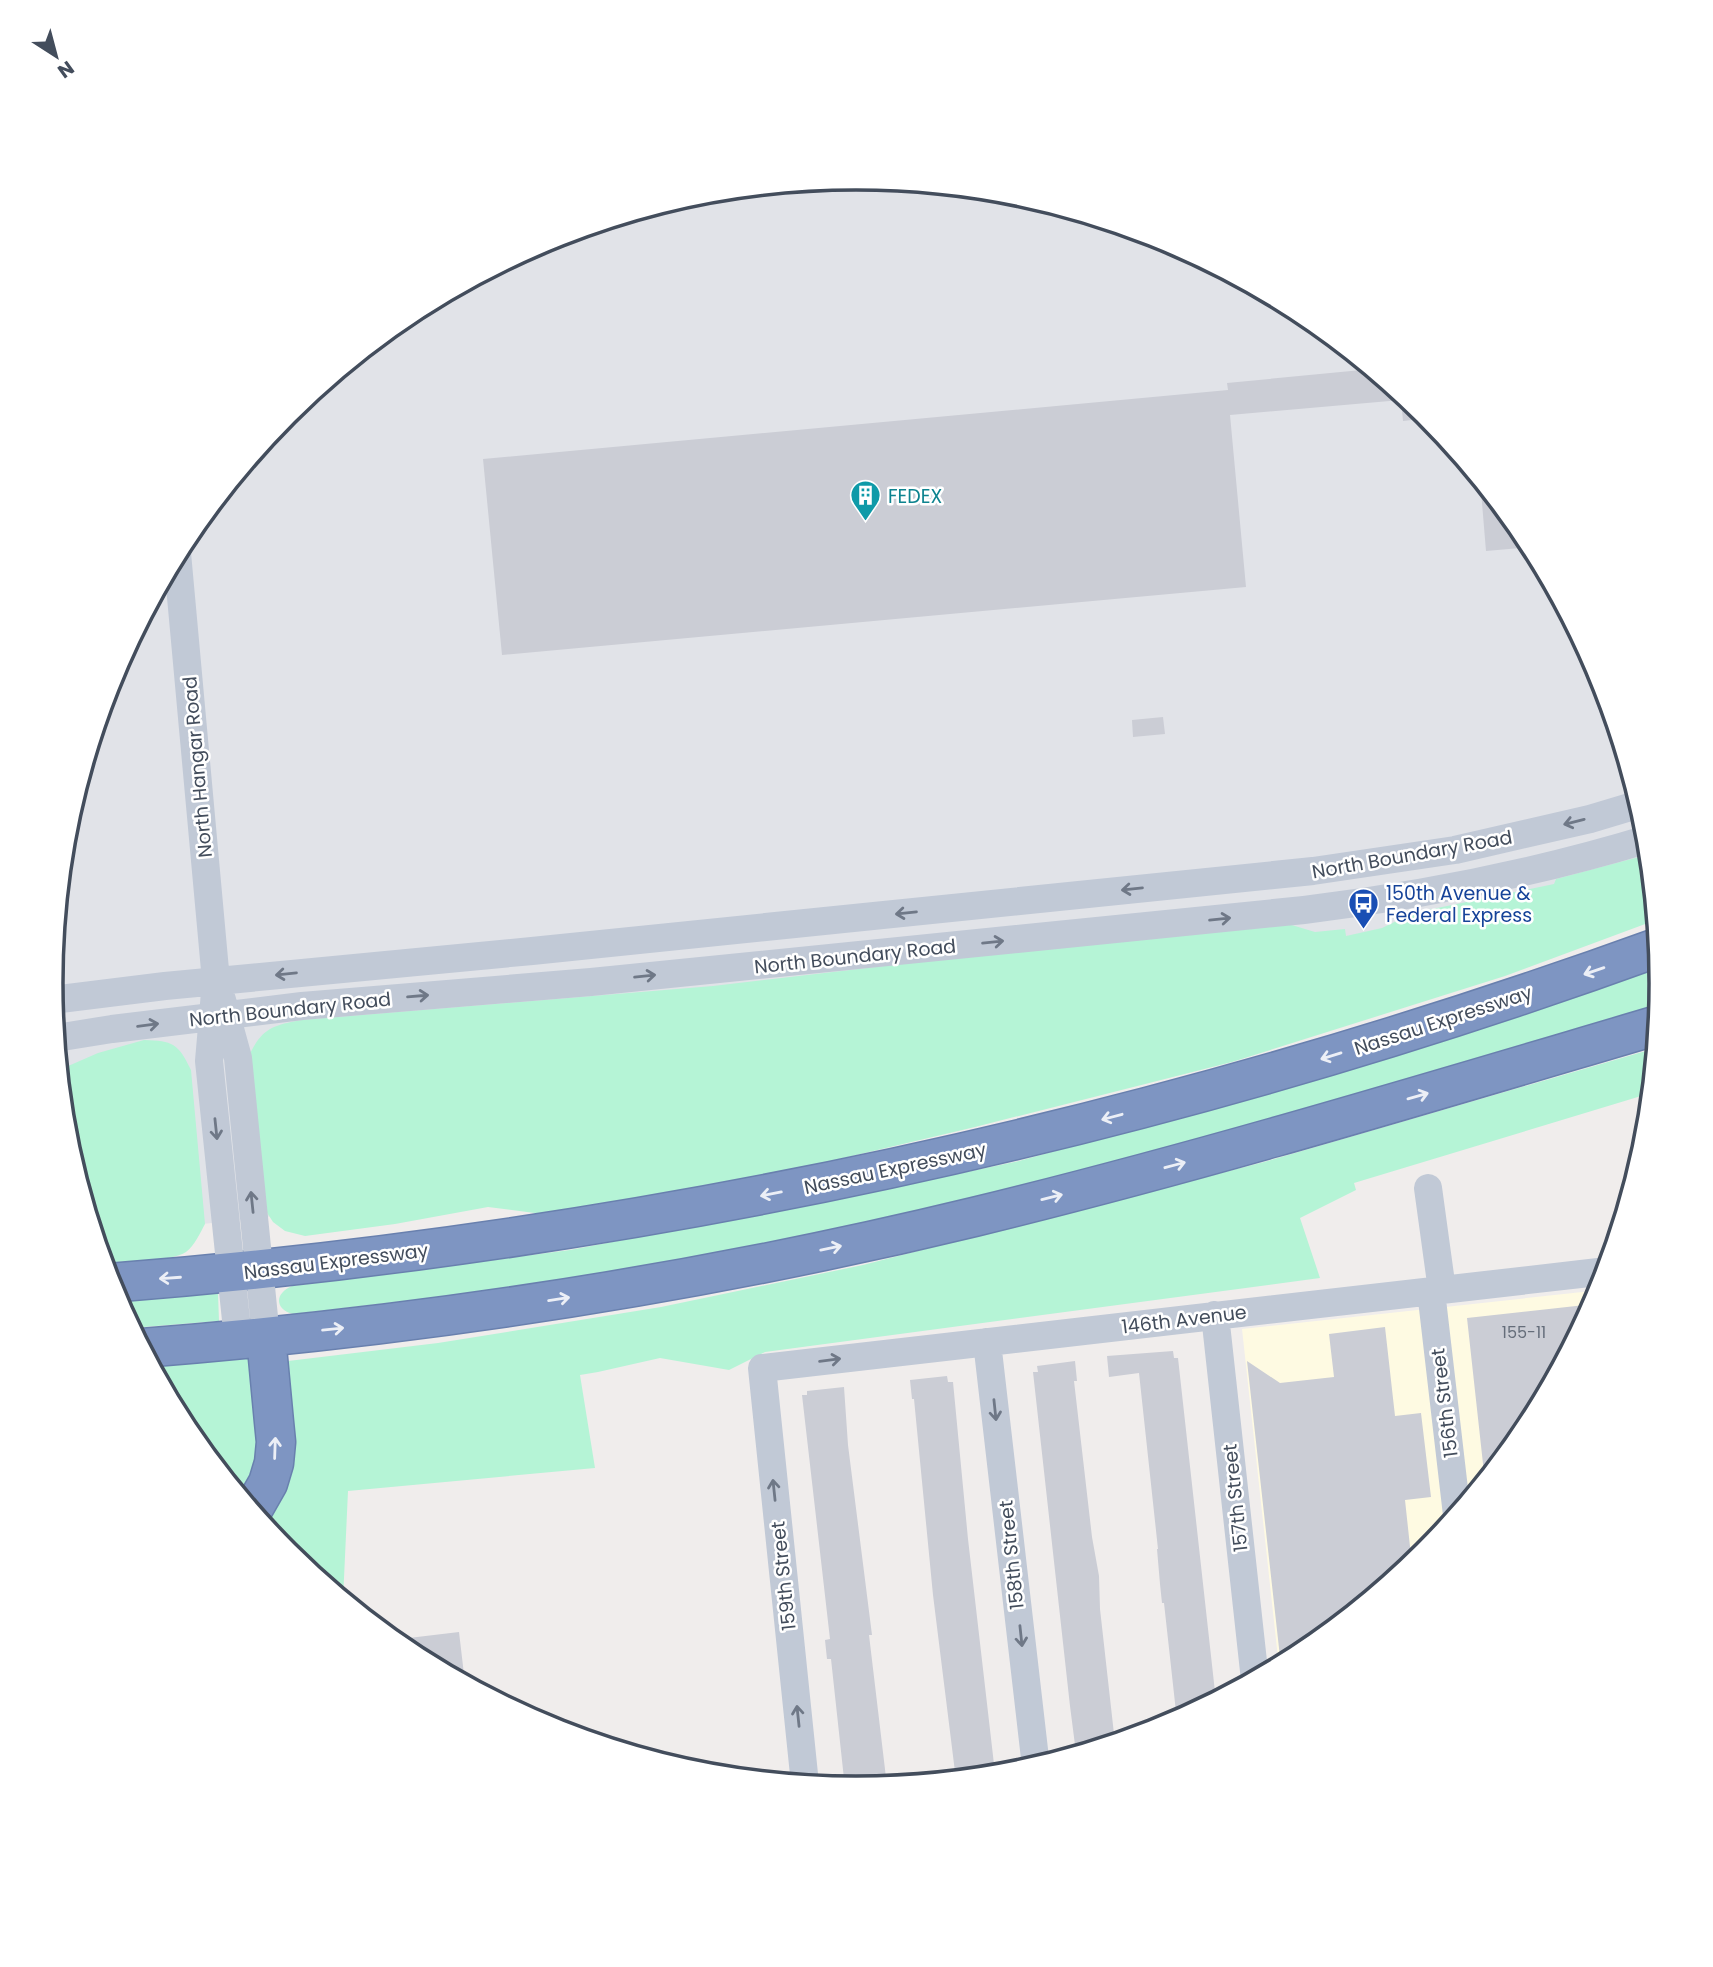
<svg xmlns="http://www.w3.org/2000/svg" width="1713" height="1967" viewBox="0 0 1713 1967" font-family="Poppins,sans-serif">
  <rect width="100%" height="100%" fill="#f0edec"/>
  <path fill="#fefae2" d="M1601 1290 1526 1431 1426 1554 1304 1654 1279 1667 1242 1329Z"/>
  <path fill="#e1e3e8" d="M857 178 1014 193 1165 239 1304 314 1427 414 1527 536 1601 676 1647 827 1653 893 344 1208 185 1226 66 1140 51 983 66 826 112 675 187 536 287 413 409 313 549 239 700 193Z"/>
  <path fill="#b5f4d6" d="M1650 854 1656 920 1505 976 1232 1062 975 1127 733 1184 550 1215 488 1207 395 1224 305 1236 285 1231 273 1222 264 1208 247 1060C261 1029 270 1026 301 1020L713 986 1057 946 1285 923 1315 932 1345 929 1346 936 1382 928 1413 913 1554 884 1556 879Z
    M1660 964 1662 984 1659 1012 1595 1032 911 1217 552 1284 293 1314C274 1309 275 1293 292 1286L570 1250 842 1198 1019 1161 1340 1072Z
    M144 1040C173 1041 178 1043 191 1070L205 1224C200 1233 195 1245 186 1252 171 1262 123 1261 103 1263L66 1140 59 1070 98 1053Z
    M1656 1048 1651 1093 1354 1183 1356 1190 1300 1218 1320 1278 765 1352 729 1370 660 1358 598 1372 580 1375 595 1468 348 1491 343 1600 286 1553 258 1518 282 1364 288 1361 438 1343 661 1307 863 1265 1264 1162Z
    M218 1293 219 1321 131 1328 117 1301Z
    M252 1357 262 1436 244 1501 186 1431 151 1364Z"/>
  <path fill="#cbcdd5" d="M1372 369 1430 418 1403 421 1401 400 1230 415 1246 587 502 655 483 459 1228 390 1227 383Z
    M1480 479 1527 536 1533 547 1486 551Z
    M1163 717 1165 734 1133 737 1132 720Z
    M1594 1304 1526 1431 1485 1482 1467 1318Z
    M1385 1327 1395 1416 1421 1413 1431 1497 1405 1500 1412 1565 1304 1654 1281 1666 1247 1361 1280 1383 1334 1377 1329 1334Z
    M1173 1351 1174 1358H1178L1216 1701 1177 1721 1164 1603H1162L1160 1584 1157 1549H1158L1139 1373 1109 1377 1107 1356Z
    M1075 1361 1077 1381H1074L1092 1537 1099 1576 1100 1609 1115 1743 1079 1754 1078 1745H1075L1070 1706 1033 1372H1038L1037 1366Z
    M947 1376 948 1382H953L968 1539 995 1773H991V1776L956 1780 933 1595 914 1399H912L910 1380Z
    M844 1387 848 1445 872 1635H869L887 1786 856 1789 845 1788 831 1659H827L825 1640 830 1639 802 1395H807V1391Z
    M459 1632 465 1683 409 1653 392 1640Z"/>
  <g fill="none" stroke-linecap="round" stroke-linejoin="round">
    <defs>
      <path id="highway" d="M109 1283C641 1241 1157 1129 1659 947
        M142 1348C422 1326 702 1283 974 1217 1204 1161 1431 1092 1658 1025
        M252 1511 268 1483 274 1463 276 1442 274 1422 266 1337"/>
    </defs>
    <use href="#highway" stroke="#6980ae" stroke-width="41"/>
    <path stroke="#c1c9d6" stroke-width="28" d="M177 553 216 981 209 1061 238 1339
      M52 1000 165 986 532 951 1313 871 1455 850 1590 819 1640 804
      M222 1000 238 1058 266 1337
      M56 1038 112 1029 302 1006 591 982 1304 910C1420 896 1536 873 1648 839
      M1428 1188 1442 1290
      M1431 1291 1457 1515
      M1215 1315 1255 1680
      M987 1342 1036 1767
      M805 1784 762 1368 1607 1271"/>
    <use href="#highway" stroke="#7e95c2" stroke-width="38"/>
  </g>
  <defs><path id="oneway-shaft" d="M-6 0H5M1.5-3L5.5 0L1.5 3" fill="none" stroke-width="1.6" stroke-linecap="round" stroke-linejoin="round" transform="scale(1.75)"/></defs>
  <g stroke="#6f7887">
    <use href="#oneway-shaft" transform="translate(1574 822) rotate(166)"/>
    <use href="#oneway-shaft" transform="translate(1132 889) rotate(174)"/>
    <use href="#oneway-shaft" transform="translate(906 913) rotate(174)"/>
    <use href="#oneway-shaft" transform="translate(1220 919) rotate(-6)"/>
    <use href="#oneway-shaft" transform="translate(993 942) rotate(-6)"/>
    <use href="#oneway-shaft" transform="translate(286 974) rotate(174)"/>
    <use href="#oneway-shaft" transform="translate(645 976) rotate(-6)"/>
    <use href="#oneway-shaft" transform="translate(418 996) rotate(-5)"/>
    <use href="#oneway-shaft" transform="translate(148 1025) rotate(-7)"/>
    <use href="#oneway-shaft" transform="translate(216 1129) rotate(84)"/>
    <use href="#oneway-shaft" transform="translate(252 1202) rotate(-96)"/>
    <use href="#oneway-shaft" transform="translate(830 1360) rotate(-7)"/>
    <use href="#oneway-shaft" transform="translate(995 1410) rotate(84)"/>
    <use href="#oneway-shaft" transform="translate(774 1490) rotate(-96)"/>
    <use href="#oneway-shaft" transform="translate(1021 1636) rotate(84)"/>
    <use href="#oneway-shaft" transform="translate(798 1716) rotate(-96)"/>
  </g>
  <g stroke="#eceff6">
    <use href="#oneway-shaft" transform="translate(1594 971) rotate(161)"/>
    <use href="#oneway-shaft" transform="translate(1331 1056) rotate(163)"/>
    <use href="#oneway-shaft" transform="translate(1418 1096) rotate(-16)"/>
    <use href="#oneway-shaft" transform="translate(1112 1117) rotate(165)"/>
    <use href="#oneway-shaft" transform="translate(1175 1165) rotate(-15)"/>
    <use href="#oneway-shaft" transform="translate(771 1194) rotate(169)"/>
    <use href="#oneway-shaft" transform="translate(1052 1197) rotate(-14)"/>
    <use href="#oneway-shaft" transform="translate(831 1248) rotate(-12)"/>
    <use href="#oneway-shaft" transform="translate(170 1278) rotate(176)"/>
    <use href="#oneway-shaft" transform="translate(559 1299) rotate(-9)"/>
    <use href="#oneway-shaft" transform="translate(333 1329) rotate(-6)"/>
    <use href="#oneway-shaft" transform="translate(275 1448) rotate(-88)"/>
  </g>
  <defs>
    <symbol id="building-pin" viewBox="-11 -11 22 30"><path d="M0 17L-7.5 6A9.5 9.5 0 1 1 7.5 6Z" fill="#0f9aa8" stroke="#fff"/><path d="M-4-6H4V6H1V3H-1V6H-4ZM-2.5-4.3h1.7v1.8h-1.7ZM.8-4.3h1.7v1.8H.8ZM-2.5-1h1.7V.8h-1.7ZM.8-1h1.7V.8H.8Z" fill="#fff"/></symbol>
    <symbol id="bus-pin" viewBox="-11 -11 22 30"><path d="M0 17L-7.5 6A9.5 9.5 0 1 1 7.5 6Z" fill="#1a4fb4" stroke="#fff"/><path d="M-5-6H5V4H4V6H2V4H-2V6H-4V4H-5ZM-3.5-4V0h7V-4ZM-3.5 1.2v1.5H-2V1.2ZM2 1.2v1.5H3.5V1.2Z" fill="#fff"/></symbol>
  </defs>
  <g fill-rule="evenodd">
    <use href="#building-pin" x="848" y="478" width="35" height="47"/>
    <use href="#bus-pin" x="1346" y="886" width="35" height="47"/>
  </g>
  <g text-anchor="middle" stroke-width="5" stroke-linejoin="round" paint-order="stroke">
    <g font-size="16" fill="#656d7a">
      <text x="1524" y="1338">155-11</text>
    </g>
    <g font-size="19" fill="#0d838f" stroke="#fff" text-anchor="start">
      <text x="888" y="503">FEDEX</text>
    </g>
    <g font-size="19" fill="#434d5c" stroke="#fff">
      <text transform="translate(197 767) rotate(-95)" y="7">North Hangar Road</text>
      <text transform="translate(1412 854) rotate(-10)" y="7">North Boundary Road</text>
      <text transform="translate(855 956) rotate(-6)" y="7">North Boundary Road</text>
      <text transform="translate(290 1009) rotate(-6)" y="7">North Boundary Road</text>
      <text transform="translate(1443 1020) rotate(-18)" y="7">Nassau Expressway</text>
      <text transform="translate(895 1168) rotate(-12)" y="7">Nassau Expressway</text>
      <text transform="translate(336 1261) rotate(-7)" y="7">Nassau Expressway</text>
      <text transform="translate(1184 1319) rotate(-7)" y="7">146th Avenue</text>
      <text transform="translate(1444 1403) rotate(-97)" y="7">156th Street</text>
      <text transform="translate(1235 1498) rotate(-96)" y="7">157th Street</text>
      <text transform="translate(1011 1555) rotate(-96)" y="7">158th Street</text>
      <text transform="translate(783 1576) rotate(-96)" y="7">159th Street</text>
    </g>
    <g font-size="19" fill="#164399" stroke="#fff" text-anchor="start">
      <text x="1386" y="900">150th Avenue &amp;<tspan x="1386" dy="22">Federal Express</tspan></text>
    </g>
  </g>
  <path d="M0 0H1713V1967H0ZM63 983a793 793 0 1 1 1586 0a793 793 0 1 1-1586 0Z" fill="#fff" fill-rule="evenodd"/>
  <path fill="none" stroke="#434d5c" stroke-width="3.5" d="M63 983a793 793 0 1 1 1586 0a793 793 0 1 1-1586 0Z"/>
  <g transform="translate(56 56) rotate(144)" stroke="#ffffff" stroke-width="5" paint-order="stroke">
  <path d="M0-5L12 26L0 18L-12 26Z" fill="#434d5c"/>
  <text y="-10" font-size="19" font-weight="bold" text-anchor="middle" fill="#434d5c">N</text>
  </g>
</svg>
